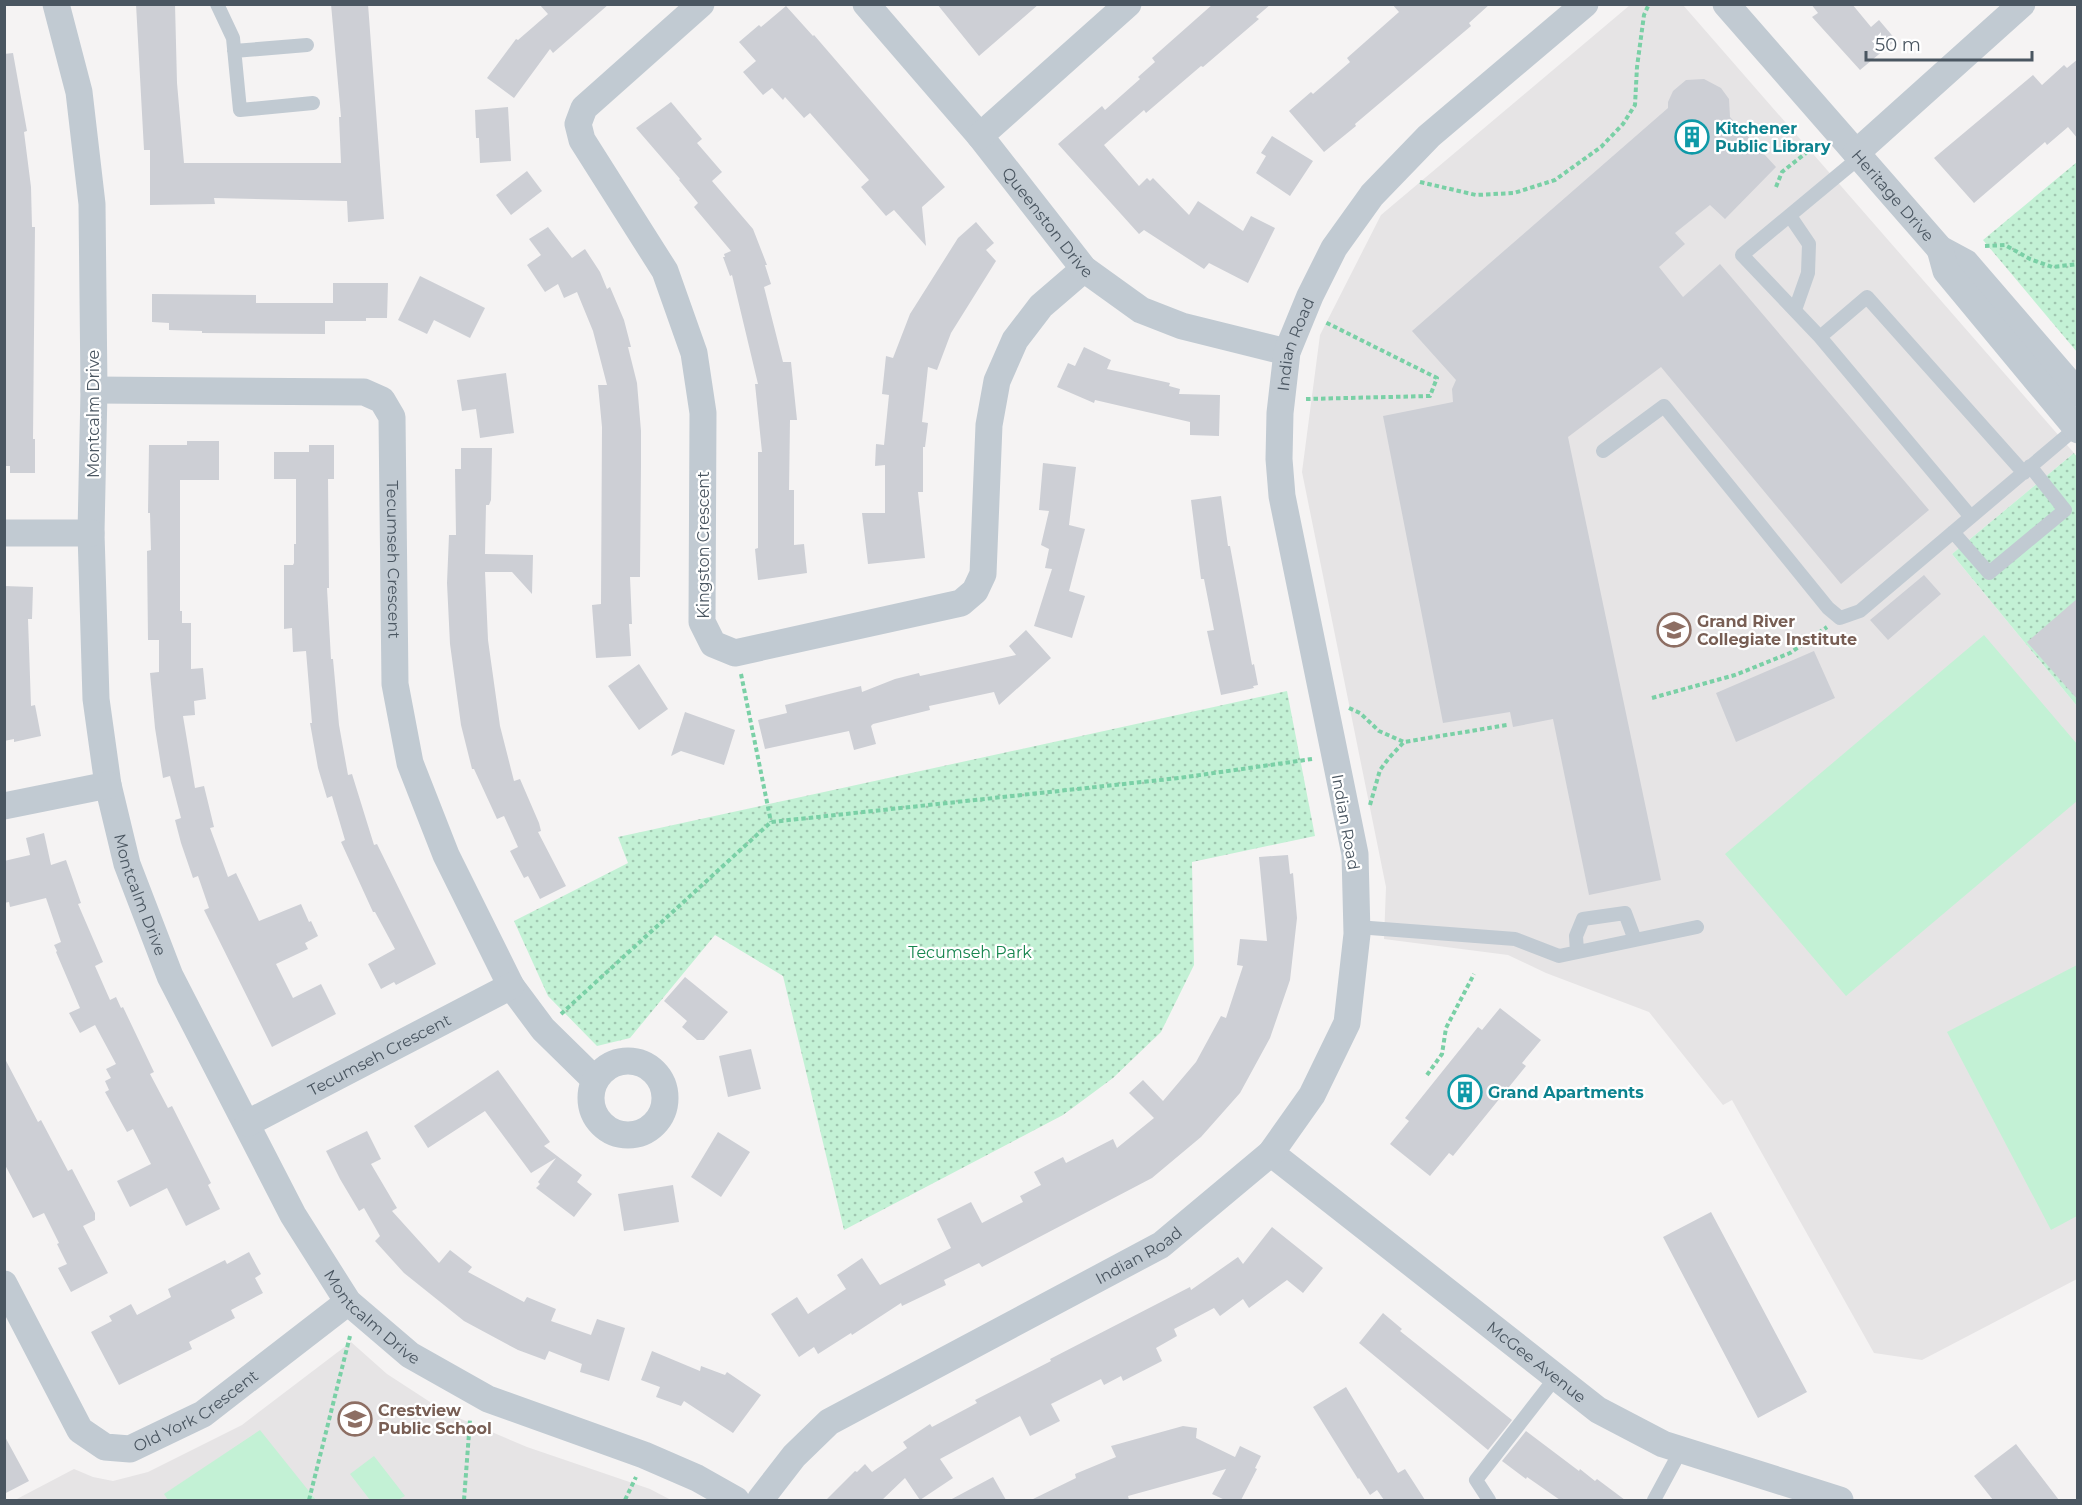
<svg xmlns="http://www.w3.org/2000/svg" width="2082" height="1505" viewBox="0 0 2082 1505" font-family="Montserrat,sans-serif">
  <defs>
    <pattern id="park-dots" width="8" height="8" patternUnits="userSpaceOnUse" patternTransform="scale(1.5)"><rect width="8" height="8" fill="#c3f1d5"/><path d="M2 2h.1M6 6h.1" fill="none" stroke="#a0c6b0" stroke-width="1.8" stroke-linecap="round"/></pattern>
  </defs>
  <rect width="100%" height="100%" fill="#f5f3f3"/>
  <path fill="#e6e4e5" d="M1630 5H1683L2074 453 1952 554 2077 706V1279L1922 1360 1874 1353 1732 1100 1723 1105 1649 1012 1546 973 1508 955 1384 939 1386 887 1302 472 1320 335 1381 215Z
    M351 1342 387 1374 447 1413 527 1447 650 1489 671 1500H15L74 1469 93 1477 113 1481 148 1472 242 1425Z"/>
  <path fill="url(#park-dots)" d="M2077 162V352L1983 240Z
    M2074 453 2077 457V706L1952 554Z
    M1287 691 1315 836 1192 862 1194 965 1161 1032 1113 1078 1063 1115 844 1230 783 976 715 935 630 1038 597 1046 548 996 514 921 628 863 618 837Z"/>
  <path fill="#c3f1d5" d="M1984 635 2077 744V801L1846 996 1725 854Z
    M2077 965V1216L2051 1230 1947 1032Z
    M260 1430 316 1500H168L164 1494Z
    M374 1456 405 1496 398 1500H370L350 1474Z"/>
  <path fill="#cdcfd5" d="M136 4H175L177 83 184 163H341L339 117H341L331 4H368L384 219 348 222 347 201 214 198 215 204 150 205V150H144Z
    M539 4H609L553 53 550 49 514 98 487 78 516 39 518 40 548 14Z
    M937 4H1039L979 56Z
    M1213 4H1271L1256 17 1259 19 1203 67 1201 66 1146 113 1144 110 1104 145 1139 186 1147 178 1150 181 1153 178 1189 215 1198 201 1243 231 1251 216 1275 228 1248 283 1209 263 1204 269 1144 230 1139 234 1058 144 1102 106 1105 110 1140 79 1138 77 1155 62 1152 58Z
    M1392 4H1490L1469 23 1471 26 1355 124 1356 126 1324 152 1289 111 1311 92 1313 94 1350 62 1347 58 1399 12Z
    M1811 4H1852L1871 27 1879 20 1896 40 1860 70 1812 17 1818 13Z
    M786 6 813 36 814 35 945 187 922 207 926 246 894 210 886 216 861 187 869 180 810 113 804 118 785 97 783 100 772 88 763 95 743 72 756 61 739 42 759 25 761 27Z
    M13 53 27 131 24 132 31 187 32 227H35L33 439H35V473H10V466H4V54Z
    M2078 59V139L2068 127 2047 145 2045 142 1974 203 1934 158 2033 75 2042 85 2064 65 2067 68Z
    M1704 79 1721 88 1729 99 1730 117 1776 167 1725 219 1710 205 1675 233 1685 244 1659 267 1683 297 1720 264 1929 510 1841 584 1661 367 1568 437 1661 880 1589 895 1553 719 1513 727 1510 712 1443 723 1383 416 1453 402 1452 389 1456 380 1412 331 1668 108V102L1673 91 1686 80Z
    M671 102 702 139 697 143 722 172 712 181 753 229 767 265H765L771 284 764 287 783 362H791L797 420H790L789 490H794V545L804 544 807 573 758 580 755 549 758 548V452H762L755 384H758L732 275 730 276 723 257H725L724 254 731 251 694 207 698 203 679 180 680 179 636 128Z
    M508 107 511 161 480 163 479 138H476L475 110Z
    M1272 136 1313 161 1290 196 1256 173 1266 156 1261 153Z
    M527 171 542 191 511 215 496 195Z
    M976 222 994 243 986 250 996 261 951 333 937 370 928 367 922 422 928 423 925 447H923V492H918L925 558 868 564 862 513H885V465L875 466 876 444 884 445 889 395 882 394 886 356 893 358 910 314 958 238Z
    M548 227 572 258 585 249 600 272 607 289 610 287 624 320 631 347H628L637 383 641 431V465L640 577H630L632 624H629L631 656 596 658 592 605 601 604 602 427 598 385H607L593 331 577 292 564 298 558 284 545 292 527 265 541 255 529 239Z
    M420 276 485 308 470 338 434 320 427 334 398 320Z
    M333 283H388L387 318H366V321H325V334L202 333V331L169 330V323L152 322V294L256 295V303H333Z
    M1084 347 1111 360 1107 369 1170 383 1169 386 1180 389 1179 394 1220 395 1219 436 1190 435V422L1095 400 1094 403 1057 387 1068 363 1075 366Z
    M506 373 514 433 480 438 476 409 462 411 457 380Z
    M187 441H219V480H180V611H182V623H191V669L203 668 206 699 194 701 195 715 183 716 195 788 204 786 214 827 210 828 228 877 236 873 259 921 301 904 309 922 311 921 318 936 305 943 308 949 276 964 293 998 321 984 336 1014 272 1047 204 910 209 908 198 876 193 878 181 843 175 820 181 818 170 776 163 778 155 728 150 673 159 672V640H148L147 551 151 550 150 513H148L149 445H187Z
    M309 445H334V479H328L329 588H327L331 659H333L339 725 348 775 352 774 374 845 377 844 436 964 396 985 394 982 381 989 368 964 395 949 375 912H373L341 842 345 840 332 796 327 798 318 768 310 723H312L306 651 293 652 292 628 284 629V565H293L294 563V544H296V479H274V452H309Z
    M461 448H492L491 500 489 505H486L485 554 533 555 532 594 512 572H485L488 640 500 726 514 781 520 779 539 823 541 831 538 832 566 886 540 899 528 876 524 878 510 851 518 847 504 816 497 819 474 769H472L461 725 450 644 447 583 449 535H456L455 469H461Z
    M1043 463 1076 467 1069 525 1085 529 1069 591 1085 596 1072 638 1034 626 1052 569 1045 568 1049 549 1041 545 1049 511 1039 510Z
    M1221 496 1228 546H1230L1252 665 1254 664 1258 685 1253 686 1254 688 1221 695 1207 631 1214 630 1204 579H1201L1191 500Z
    M1924 575 1941 594 1888 640 1870 620Z
    M4 586 33 587 32 619H28L31 706 35 705 41 736 14 742V739L4 741Z
    M2078 598V700L2027 642Z
    M1026 630 1051 658 999 705 994 692 929 706 930 710 873 724 871 726 876 744 854 750 849 731 765 749 758 720 787 713 785 705 861 686 862 692 895 679 919 673 920 676 1016 655 1009 646Z
    M1814 651 1835 698 1736 742 1716 693Z
    M639 664 668 709 639 730 608 686Z
    M685 712 735 730 724 765 681 751 671 756Z
    M44 833 51 865 66 860 81 903 78 904 103 962 95 966 110 1000 116 997 121 1008 123 1007 154 1072 150 1074 168 1108 172 1106 211 1183 208 1185 220 1209 186 1226 167 1188 130 1207 117 1181 151 1164 133 1129 127 1132 105 1092 109 1090 105 1081 111 1078 106 1069 116 1064 95 1025 80 1033 69 1013 80 1008 56 952 57 951 54 945 61 942 46 898 10 907 9 902 4 903V861L30 855 26 838Z
    M1288 855 1290 874 1293 873 1297 918 1290 980 1270 1038 1240 1093 1201 1137 1152 1178 982 1267 979 1263 944 1280 946 1285 902 1306 901 1303 852 1335 851 1333 818 1354 814 1347 799 1357 771 1314 797 1297 808 1314 846 1289 837 1275 862 1258 880 1285 951 1248 937 1219 971 1202 982 1223 1023 1202 1020 1196 1041 1185 1034 1172 1063 1157 1066 1163 1113 1139 1117 1148 1154 1118 1129 1093 1143 1080 1163 1101 1196 1062 1221 1016 1226 1018 1243 966 1237 965 1240 939 1267 941 1259 857Z
    M685 977 728 1012 704 1040H697L682 1027 687 1021 664 1001Z
    M1500 1008 1541 1040 1522 1063 1526 1066 1453 1156 1449 1153 1430 1176 1390 1144 1409 1121 1405 1118 1478 1027 1482 1030Z
    M751 1049 761 1089 728 1097 719 1056Z
    M4 1057 38 1122 41 1120 68 1171 72 1169 95 1213V1220L83 1226 108 1273 71 1292 58 1268 67 1264 57 1244 59 1243 44 1213 33 1218 4 1163Z
    M498 1070 550 1142 544 1146 582 1175 577 1182 592 1194 574 1217 536 1188 540 1184 538 1182 556 1158 531 1173 485 1111 428 1148 414 1126Z
    M367 1131 381 1159 371 1164 397 1208 392 1211 439 1263 450 1250 472 1267 468 1272 524 1302 527 1297 556 1309 551 1321 591 1335 597 1319 625 1328 609 1381 580 1372 582 1364 549 1351 545 1360 518 1350 464 1321 404 1273 375 1241 380 1236 364 1208 359 1211 340 1179 326 1151Z
    M718 1132 750 1152 721 1197 691 1177Z
    M673 1185 679 1222 624 1231 618 1194Z
    M1711 1212 1807 1392 1758 1418 1663 1237Z
    M1272 1227 1323 1268 1303 1293 1287 1280 1249 1308 1243 1299 1220 1316 1214 1308 1174 1329 1177 1336 1156 1348 1162 1361 1123 1381 1121 1376 1104 1385 1101 1379 1051 1404 1060 1421 1030 1436 1020 1416 940 1459 953 1478 920 1500 905 1478 882 1500H826L855 1471 857 1472 865 1464 872 1472 907 1448 903 1442 930 1424 932 1427 977 1403 975 1400 1051 1361 1050 1359 1190 1287 1191 1290 1238 1257 1243 1264Z
    M249 1252 261 1274 255 1278 263 1293 231 1310 235 1318 189 1342 192 1349 119 1385 91 1332 112 1321 109 1316 131 1304 137 1315 171 1297 168 1289 225 1260 227 1264Z
    M1383 1313 1402 1329 1400 1331 1512 1420 1488 1450 1359 1343Z
    M652 1351 700 1371 701 1366 725 1375 727 1372 761 1395 733 1433 684 1401 681 1406 656 1397 660 1387 641 1380Z
    M1346 1387 1398 1473 1405 1469 1425 1500H1384L1377 1490 1370 1495 1359 1478 1358 1479 1313 1407Z
    M1183 1426 1197 1428 1196 1438 1235 1457 1240 1446 1261 1456 1255 1468 1257 1469 1241 1500H1225L1212 1494 1226 1469 1128 1496 1129 1500H1031L1076 1478 1075 1474 1116 1457 1111 1446Z
    M1526 1431 1579 1471 1580 1469 1595 1481 1597 1479 1625 1500H1560L1527 1477 1526 1479 1502 1461Z
    M4 1435 29 1481 4 1494Z
    M2016 1444 2059 1500H1993L1974 1476Z
    M993 1477 1006 1500H950Z"/>
  <g fill="none" stroke-linecap="round" stroke-linejoin="round">
    <path stroke="#7ad0a6" stroke-width="4" stroke-dasharray="4.5 3" stroke-linecap="butt" d="M1420 182 1476 195 1514 193 1555 180 1601 147 1623 124 1635 105 1637 67 1644 15 1649 4
      M1776 187 1782 172 1811 149
      M1985 246 2005 245 2030 259 2052 267 2078 264
      M1306 399 1430 396 1437 378 1325 322
      M741 674 771 822
      M1652 698 1735 675 1790 653 1827 627
      M1349 708 1360 713 1379 731 1404 742 1507 725
      M1370 805 1380 770 1389 758 1404 742
      M561 1014 771 822 1179 778 1312 759
      M1427 1075 1442 1054 1446 1028 1474 974
      M309 1500 350 1336
      M464 1500 470 1420
      M625 1500 636 1477"/>
    <path stroke="#c1cad2" stroke-width="14" d="M217 4 233 38 240 110 313 103
      M234 51 307 45
      M1790 216 1809 244 1808 273 1795 310
      M1820 337 1742 255 1860 157
      M1603 451 1664 406 1828 608 1840 618 1860 611 2076 428
      M1971 517 1820 337 1867 297 2024 473
      M1953 532 1989 573 2065 510 2030 466
      M1357 927 1515 939 1559 956 1697 927
      M1577 952 1576 936 1583 919 1625 913 1635 940
      M1489 1500 1476 1480 1556 1377
      M1654 1500 1681 1450"/>
    <g stroke="#c1cad2" stroke-width="27">
      <path id="s1" d="M56 4 79 92 92 204 94 390 91 533 96 699 108 785 127 864 170 976 293 1215 348 1302 410 1355 488 1399 644 1455 697 1478 736 1500"/>
      <path d="M701 4 584 108 578 124 582 140 665 271 694 353 703 413 702 622 713 644 735 653 961 603 975 591 983 574 989 425 997 381 1015 340 1041 306 1084 269"/>
      <path id="s2" d="M866 4 980 136 1084 269 1141 310 1182 326 1287 352"/>
      <path id="s3" d="M1726 4 1940 249 1966 263 2078 393"/>
      <path d="M980 136 1128 4"/>
      <path d="M1856 153 2022 4"/>
      <path d="M1940 249 1946 271 2078 430"/>
      <path id="s4" d="M94 390 364 392 382 400 392 417 395 684 410 763 446 855 511 986 543 1029 595 1080"/>
      <path d="M4 533H91"/>
      <path d="M4 806 108 785"/>
      <circle cx="628" cy="1098" r="37"/>
      <path id="s5" d="M248 1123 511 986"/>
      <path id="s6" d="M1271 1153 1598 1410 1663 1444 1840 1500"/>
      <path id="s7" d="M4 1284 80 1430 105 1447 130 1449 203 1414 348 1302"/>
      <path id="s8" d="M760 1500 794 1456 829 1422 1161 1245 1271 1153 1312 1095 1347 1023 1357 934 1355 854 1282 496 1279 459 1280 413 1287 352 1310 296 1334 248 1372 195 1429 136 1585 4"/>
    </g>
  </g>
  <defs>
    <symbol id="building-ring" viewBox="-11 -11 22 22"><circle r="9.5" fill="#fff" stroke="#0f9aa8" stroke-width="1.5"/><path d="M-4-6H4V6H1V3H-1V6H-4ZM-2.5-4.3h1.7v1.8h-1.7ZM.8-4.3h1.7v1.8H.8ZM-2.5-1h1.7V.8h-1.7ZM.8-1h1.7V.8H.8Z" fill="#0f9aa8"/></symbol>
    <symbol id="school-ring" viewBox="-11 -11 22 22"><circle r="9.5" fill="#fff" stroke="#8d6e63" stroke-width="1.5"/><path d="M0-5L7-2L0 1L-7-2ZM-4 1L0 2.5L4 1V4Q0 6-4 4Z" fill="#8d6e63"/></symbol>
  </defs>
  <g fill-rule="evenodd">
    <use href="#building-ring" x="1673" y="118" width="38" height="38"/>
    <use href="#school-ring" x="1655" y="611" width="38" height="38"/>
    <use href="#building-ring" x="1446" y="1073" width="38" height="38"/>
    <use href="#school-ring" x="336" y="1400" width="38" height="38"/>
  </g>
  <g text-anchor="middle" stroke-width="4.5" stroke-linejoin="round" paint-order="stroke">
    <g font-size="16" font-weight="bold" fill="#0d838f" stroke="#fff" text-anchor="start">
      <text x="1715" y="134">Kitchener<tspan x="1715" dy="18">Public Library</tspan></text>
      <text x="1488" y="1098">Grand Apartments</text>
    </g>
    <g font-size="16" fill="#4a5661" stroke="#fff">
      <text dy="6" stroke="none"><textPath href="#s3" startOffset="254">Heritage Drive</textPath></text>
      <text dy="6" stroke="none"><textPath href="#s2" startOffset="284">Queenston Drive</textPath></text>
      <text dy="6" stroke="none"><textPath href="#s8" startOffset="1464">Indian Road</textPath></text>
      <text transform="translate(93 414) rotate(-90)" y="6">Montcalm Drive</text>
      <text transform="translate(703 545) rotate(-90)" y="6">Kingston Crescent</text>
      <text dy="6" stroke="none"><textPath href="#s4" startOffset="452">Tecumseh Crescent</textPath></text>
      <text transform="translate(1346 822) rotate(80)" y="6">Indian Road</text>
      <text dy="6" stroke="none"><textPath href="#s1" startOffset="900">Montcalm Drive</textPath></text>
      <text dy="6" stroke="none"><textPath href="#s5" startOffset="148">Tecumseh Crescent</textPath></text>
      <text dy="6" stroke="none"><textPath href="#s8" startOffset="456">Indian Road</textPath></text>
      <text dy="6" stroke="none"><textPath href="#s1" startOffset="1386">Montcalm Drive</textPath></text>
      <text dy="6" stroke="none"><textPath href="#s6" startOffset="338">McGee Avenue</textPath></text>
      <text dy="6" stroke="none"><textPath href="#s7" startOffset="296">Old York Crescent</textPath></text>
    </g>
    <g font-size="16" font-weight="bold" fill="#785e54" stroke="#fff" text-anchor="start">
      <text x="1697" y="627">Grand River<tspan x="1697" dy="18">Collegiate Institute</tspan></text>
      <text x="378" y="1416">Crestview<tspan x="378" dy="18">Public School</tspan></text>
    </g>
    <g font-size="16" fill="#17864f" stroke="#fff">
      <text x="970" y="958">Tecumseh Park</text>
    </g>
  </g>
  <rect width="2082" height="1505" fill="none" stroke="#4a5661" stroke-width="12"/>
  <path d="M1866 51v9h166v-9" fill="none" stroke="#4a5661" stroke-width="3"/>
  <text x="1875" y="51" font-size="18" fill="#4a5661" stroke="#ffffff" stroke-width="4.5" paint-order="stroke">50 m</text>
</svg>
